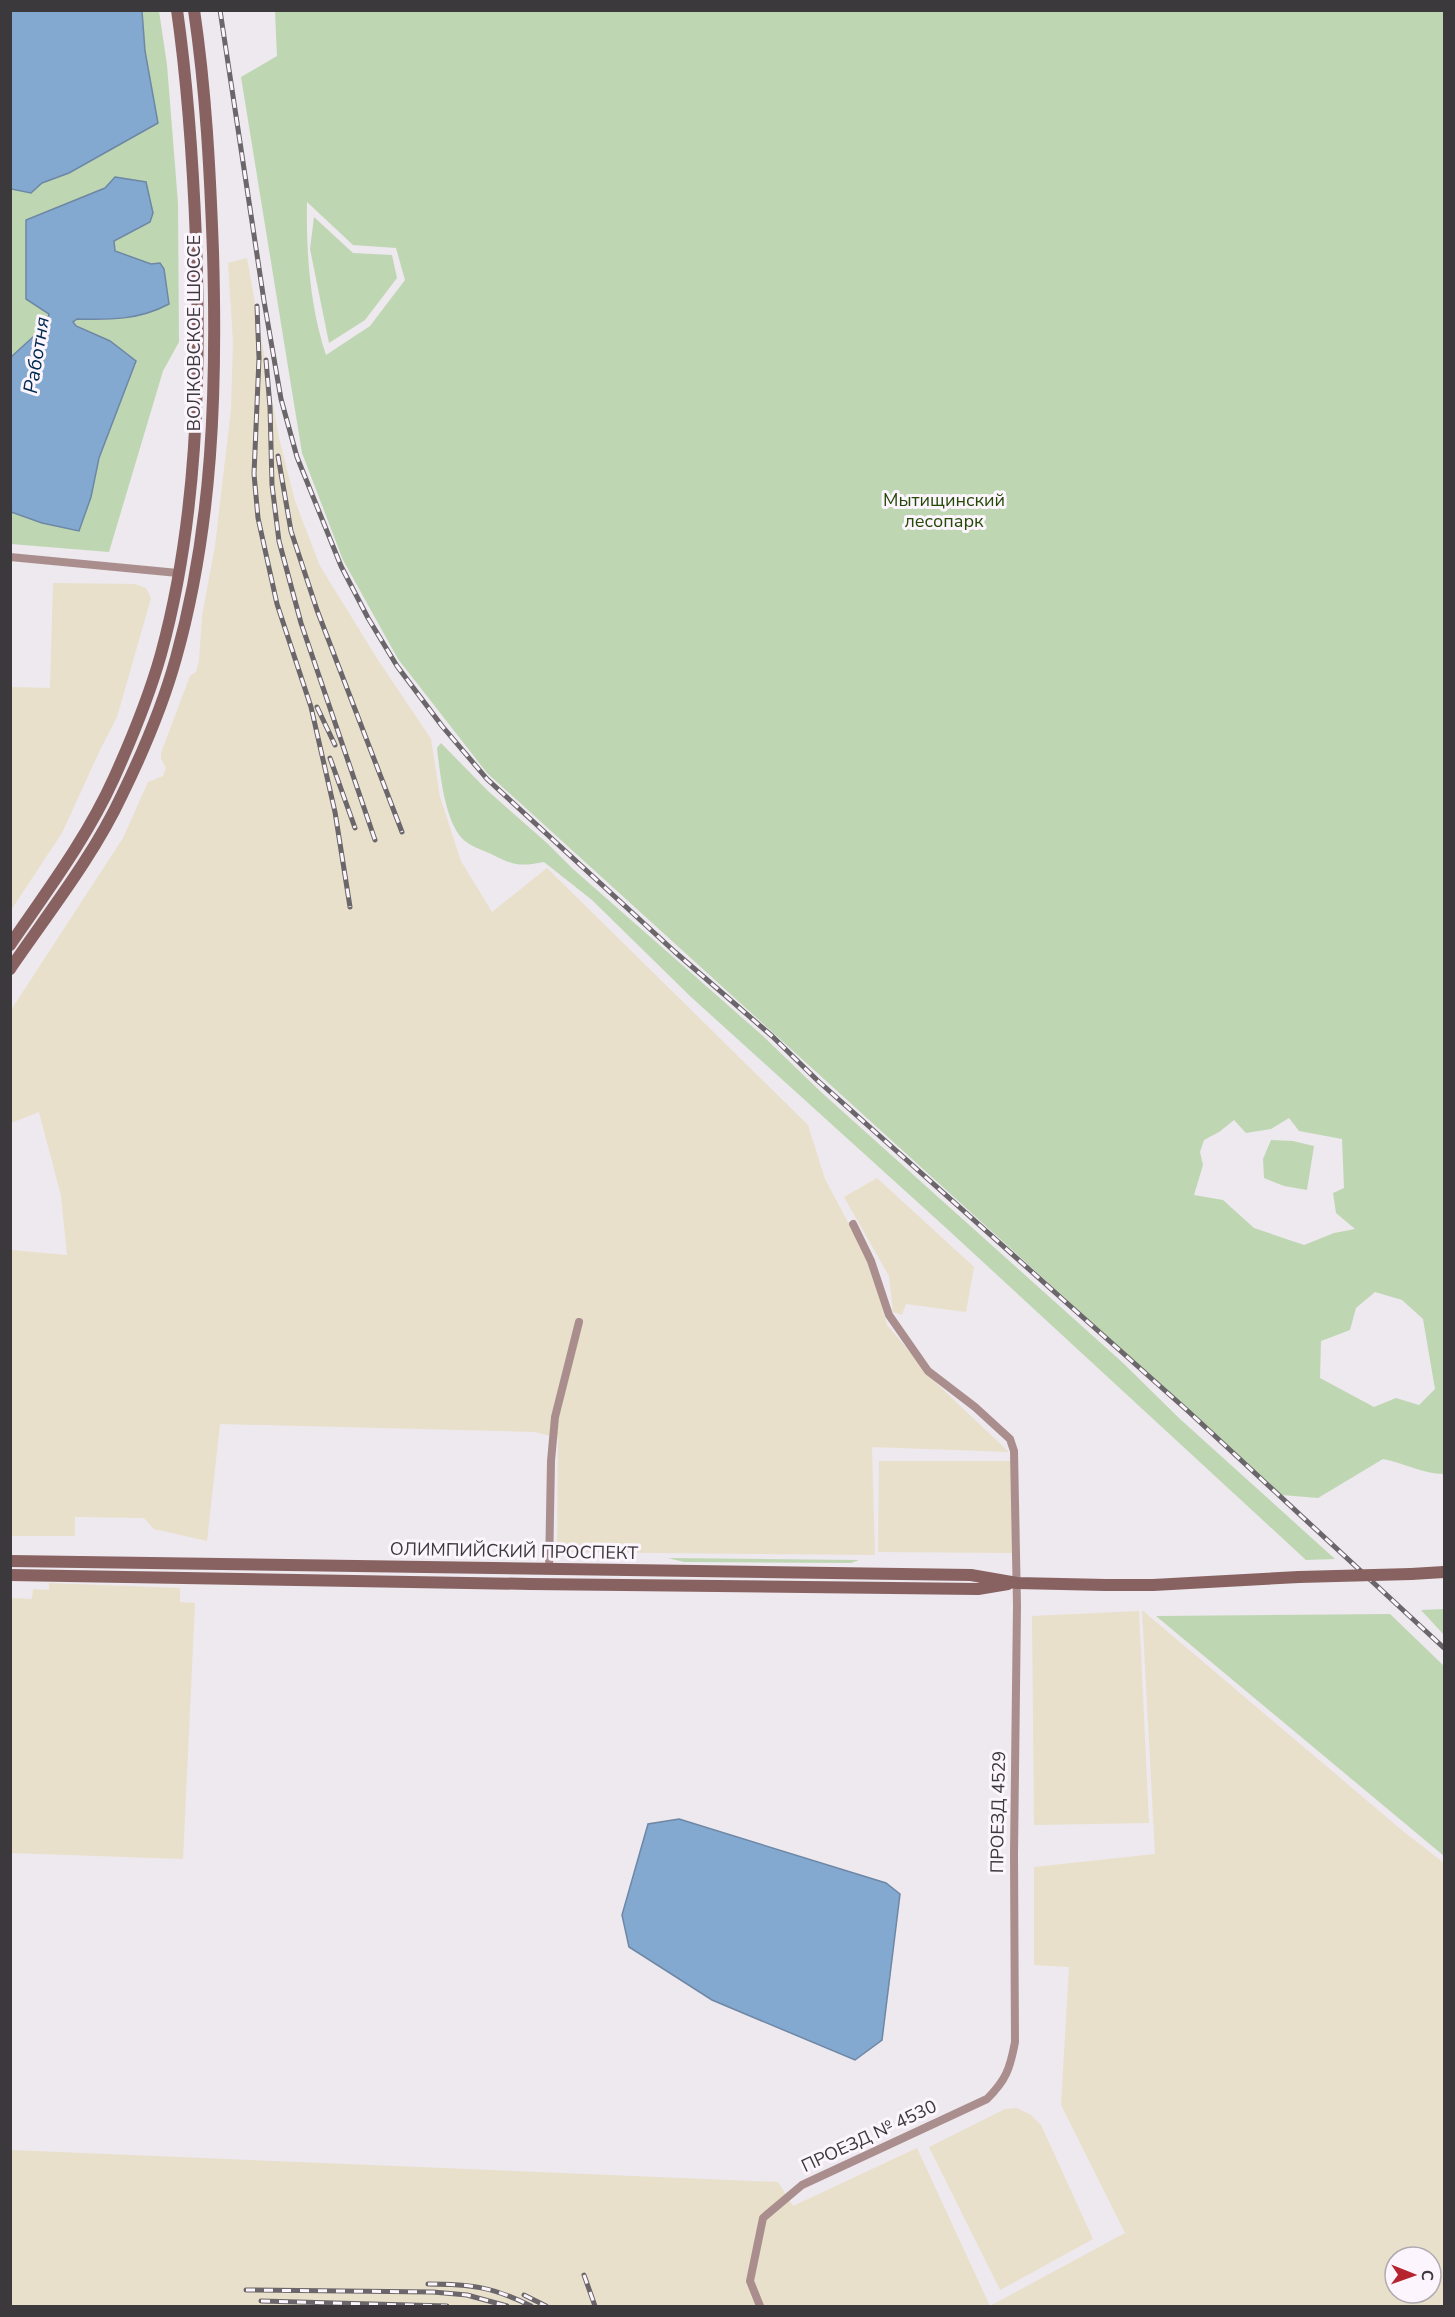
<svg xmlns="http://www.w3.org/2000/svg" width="1455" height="2317" viewBox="0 0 1455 2317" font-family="'Nunito Sans',sans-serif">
  <rect width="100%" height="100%" fill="#eee8ef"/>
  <path fill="#e8e0ca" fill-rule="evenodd" d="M247 258 279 438 295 501 320 566 378 660 431 739 440 797 461 861 492 912 547 868 808 1125 825 1179 870 1264 887 1325 937 1384 1009 1452 872 1447 875 1555 557 1552 558 1438 535 1432 220 1424 207 1541 154 1529 144 1518 75 1517V1536H11V1250L67 1255 61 1196 39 1112 11 1123V1010L123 838 148 782 163 776 166 768 161 759V753L190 676 196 672 199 661 202 616 215 546 231 409 233 342 228 263Z
    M53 583 135 584 146 588 151 598 117 717 100 750 62 833 11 910V687L50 688Z
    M877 1178 974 1267 966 1312 906 1304 902 1315 893 1312 889 1276 844 1197Z
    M879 1461H1011L1013 1553 878 1552Z
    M49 1583 180 1588V1602L195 1603 183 1859 11 1853V1598L32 1599 33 1589 49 1590Z
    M1142 1610 1404 1832 1444 1863V2306H11V2150L778 2182 793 2206 917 2148 990 2306 1125 2233 1061 2105 1069 1967 1034 1965V1867L1155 1854ZM1395 2257H1431V2293H1395Z
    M1139 1611 1149 1823 1034 1825 1032 1616Z
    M1017 2108 1031 2115 1041 2125 1093 2239 1000 2290 929 2147 1005 2109Z"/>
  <path fill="#bed7b2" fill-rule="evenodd" d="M142 11H159L167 65 178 203 179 342 163 371 109 552 11 544 10 512 42 523 91 497 99 459 110 341 76 326 73 322 77 319C110 320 139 320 169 304L151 264 115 251 113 242 150 222 105 188 26 221 49 314 45 326 11 357V189L31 193 42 183 69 173 145 51Z
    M275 11H1444V1474C1423 1474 1404 1463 1383 1459L1318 1498 1282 1495 487 773 398 659 343 560 302 453 241 77 277 56ZM307 202 353 245 396 248 405 280 370 326 326 355C310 307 306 253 307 202ZM1289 1118 1299 1131 1342 1139 1344 1188 1333 1193 1336 1213 1355 1229 1334 1233 1304 1245 1254 1228 1223 1200 1194 1195 1203 1165 1200 1152 1204 1140 1219 1132 1234 1120 1246 1133 1271 1129ZM1375 1292 1402 1300 1423 1319 1435 1389 1419 1405 1396 1398 1374 1407 1320 1378 1321 1341 1350 1330 1356 1308Z
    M314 217 353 253 392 255 397 278 365 320 329 343 310 249Z
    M441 743 488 791 547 843 573 869 763 1036 821 1092 1122 1362 1180 1419 1335 1559 1306 1560 945 1227 691 997 592 900 544 862C519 867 513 865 491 854 483 850 472 847 465 841 445 825 440 773 437 748Z
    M1271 1140 1293 1141 1314 1146 1307 1190 1284 1186 1264 1178 1263 1159Z
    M668 1558 859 1560 851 1563 684 1562Z
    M1444 1609V1635L1421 1610Z
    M1390 1614 1444 1666V1856L1156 1616Z"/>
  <path fill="#83a9d1" stroke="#6e87a4" stroke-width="1.5" d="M10 11H142L145 51 158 123 69 173 42 183 31 193 11 189Z
    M115 177 146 182 153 213 150 222 114 241 115 251 151 264 160 263 164 269 169 304C139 320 110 320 77 319L73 322 76 326 110 341 136 361 99 458 91 497 79 531 42 523 11 512V357L45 326 49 314 26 299V220L105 188Z
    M679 1819 886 1883 900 1894 882 2040 855 2060 712 2000 629 1947 622 1915 648 1824Z"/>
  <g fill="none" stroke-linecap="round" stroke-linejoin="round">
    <path stroke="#a98e8d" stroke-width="8" d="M10 557 178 573
      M549 1570 551 1461 555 1417 579 1322
      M760 2306 750 2281 763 2218 802 2185 987 2099C1006 2080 1010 2069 1015 2042L1014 1854 1017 1605 1014 1451 1010 1439 975 1407 928 1371 889 1315 871 1261 853 1224"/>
    <path stroke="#876261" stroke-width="12" d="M10 945C47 891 87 838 114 778 132 738 149 697 161 654 197 523 201 376 196 240 193 163 188 87 177 10
      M10 969C49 912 93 857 122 795 143 752 163 705 176 658 213 526 217 389 213 252 210 171 206 91 194 10
      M10 1561 971 1575 1017 1583 1106 1585H1153L1299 1577
      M1411 1574 1444 1572
      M10 1575 530 1584 978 1589 1008 1584"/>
    <defs>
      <path id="rail" d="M220 10 264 301 281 399 297 457 341 566 368 618 397 666 442 726 487 779 675 952 772 1036 817 1080 1189 1412 1444 1648
        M257 306 259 358 254 474 258 518 277 604 311 707 335 812 350 907
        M266 360 270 407 272 485 279 541 301 623 375 840
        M278 456 291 531 317 610 402 832
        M317 707 335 745
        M330 758 355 828
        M584 2275 595 2306
        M428 2284C471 2284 493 2287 531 2306
        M246 2290 433 2292 467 2295 507 2306
        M524 2295 546 2306
        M261 2301 447 2306"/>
    </defs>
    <use href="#rail" stroke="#6a666a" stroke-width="5"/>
    <use href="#rail" stroke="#fcf5fd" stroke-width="3" stroke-dasharray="9" stroke-linecap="butt"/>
    <path stroke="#876261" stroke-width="12" d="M1299 1577 1411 1574"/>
  </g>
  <g text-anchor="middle" stroke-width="6" stroke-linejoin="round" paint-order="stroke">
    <g font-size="18" fill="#3c393c" stroke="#fcf5fd">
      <text transform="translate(194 333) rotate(-90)" y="6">ВОЛКОВСКОЕ ШОССЕ</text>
      <text transform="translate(514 1551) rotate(1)" y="6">ОЛИМПИЙСКИЙ ПРОСПЕКТ</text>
      <text transform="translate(998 1812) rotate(-89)" y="6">ПРОЕЗД 4529</text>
      <text transform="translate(869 2136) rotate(-25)" y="6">ПРОЕЗД № 4530</text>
    </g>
    <g font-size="18" fill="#234904" stroke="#fcf5fd">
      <text x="944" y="506">Мытищинский<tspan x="944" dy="21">лесопарк</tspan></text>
    </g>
    <g font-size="20" font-style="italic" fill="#002a50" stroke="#fcf5fd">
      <text transform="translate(36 355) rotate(-81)" y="7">Работня</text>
    </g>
  </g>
  <rect width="1455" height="2317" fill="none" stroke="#3c393c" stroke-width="24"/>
  <g transform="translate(1413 2275) rotate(91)"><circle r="28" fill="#fcf5fd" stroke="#afaab0" stroke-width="1.5"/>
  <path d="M0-4.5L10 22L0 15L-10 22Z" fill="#b6252f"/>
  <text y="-9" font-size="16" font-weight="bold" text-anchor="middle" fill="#3c393c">С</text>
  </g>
</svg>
